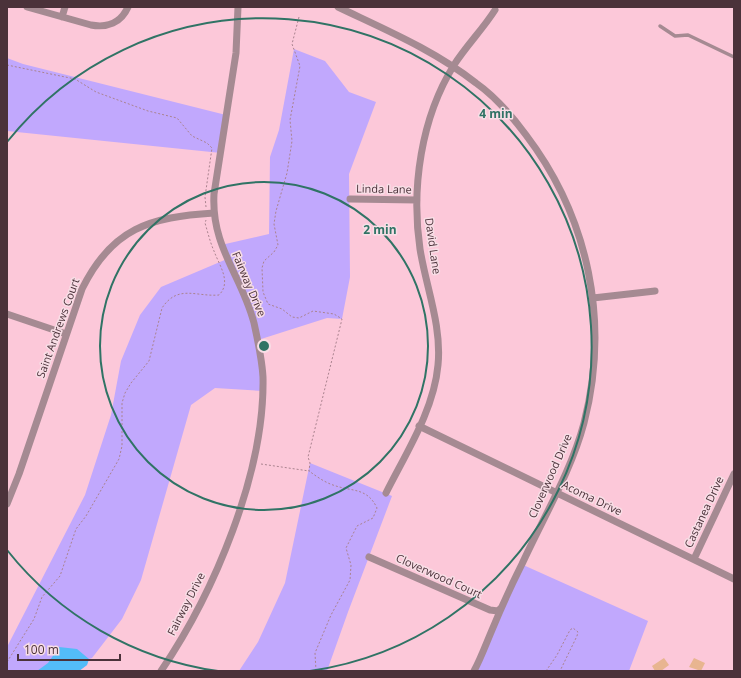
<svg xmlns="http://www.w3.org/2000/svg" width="741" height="678" viewBox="0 0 741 678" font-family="'Open Sans',sans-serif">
  <rect width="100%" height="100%" fill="#fcc8d9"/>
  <path fill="#c1a8fd" d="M294 49 325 61 349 92 376 102 349 174 350 277 342 319 327 318 258 340 263 391 215 388 191 405 141 580 122 619 92 658 89 659 87 665 79 671H7V647L85 495 111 415 121 361 140 315 161 287 227 259 221 245 269 234 270 157 279 130Z
    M7 58 23 64 226 115 221 153 7 131Z
    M310 463 392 496 348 612 327 671H239L258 642 285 583Z
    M521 564 648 621 629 671H474Z"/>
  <path fill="#53bcf8" d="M59 647 77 649 89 659 87 665 79 671H37L48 663Z"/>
  <path fill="#e8b590" d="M664 658 669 665 661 671H655L652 666Z
    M694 658 705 663 701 671 689 667Z"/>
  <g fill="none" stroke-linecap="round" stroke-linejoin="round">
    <path stroke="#aa838f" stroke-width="1" stroke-dasharray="2 2" stroke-linecap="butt" d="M299 17 292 44 300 66 290 120 292 141 287 173 276 211 274 224 278 245 274 252 264 261 262 268 263 292 268 304 282 309 292 317 299 318 313 311 334 314 342 319 308 457 310 463 309 471C316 476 324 482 333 485 352 492 367 487 377 508L373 518 357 526 346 548 351 565 350 580 331 615 315 653 316 671
      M7 65 75 79 96 92 148 111 177 118 192 136 207 143 212 148 205 197 206 207
      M261 464 309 471
      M7 662 34 619 42 597 60 576 76 529 86 516 119 459 122 446V403L125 393 131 383 149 361 162 308C178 284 196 297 219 295 232 282 219 265 214 251 210 242 208 233 205 223L206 220
      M546 671 557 655 570 630 573 628 578 632 577 636 560 671"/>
    <path stroke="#a58a92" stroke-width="3.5" d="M660 26 675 36 688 35 734 57"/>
    <path stroke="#a58a92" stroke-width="7" d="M27 7 91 25C107 28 121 23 128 7
      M338 7C386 30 434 50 476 83 496 97 512 116 526 135 589 218 610 322 584 423 571 472 543 518 522 564 511 586 501 608 492 630 486 644 481 658 474 671
      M62 17 65 7
      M350 199 417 200
      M593 298 655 291
      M7 314 66 334
      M419 426 734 579
      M386 493C406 453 434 410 438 365 442 326 426 287 420 249 411 188 421 118 454 65 466 46 483 29 495 10
      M7 504 19 474 82 289C112 228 150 217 214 213
      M369 557 490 610 498 611 501 608
      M694 559 734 474
      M161 671C214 593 265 473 263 377 262 359 258 341 254 323 242 276 211 247 214 194L236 53 238 7"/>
  </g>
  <g fill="none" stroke="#307365" stroke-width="2">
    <circle cx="264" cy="346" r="164"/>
    <path d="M218 671A328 328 0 0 1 7 550M7 142A328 328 0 1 1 310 671"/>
  </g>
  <g text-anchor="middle" stroke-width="3" stroke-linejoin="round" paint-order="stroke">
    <g font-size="11" fill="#4b323a" stroke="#f8dee6">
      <text transform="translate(384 189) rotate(1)" y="4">Linda Lane</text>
      <text transform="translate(433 246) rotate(82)" y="4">David Lane</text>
      <text transform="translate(249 284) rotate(67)" y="4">Fairway Drive</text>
      <text transform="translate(58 328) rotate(-70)" y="4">Saint Andrews Court</text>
      <text transform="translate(550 476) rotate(-66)" y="4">Cloverwood Drive</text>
      <text transform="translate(592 498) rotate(26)" y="4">Acoma Drive</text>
      <text transform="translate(704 512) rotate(-65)" y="4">Castanea Drive</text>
      <text transform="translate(439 576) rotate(24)" y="4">Cloverwood Court</text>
      <text transform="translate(186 604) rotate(-63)" y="4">Fairway Drive</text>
    </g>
  </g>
  <circle cx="264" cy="346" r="6" fill="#307365" stroke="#f8dee6" stroke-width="2"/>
  <g font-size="12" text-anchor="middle" font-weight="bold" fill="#307365" stroke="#f8dee6" stroke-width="3" stroke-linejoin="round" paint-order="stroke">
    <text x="496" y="118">4 min</text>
    <text x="380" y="234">2 min</text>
  </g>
  <rect width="741" height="678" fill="none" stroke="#4b323a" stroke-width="16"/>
  <path d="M18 654v6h102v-6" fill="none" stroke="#4b323a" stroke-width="2"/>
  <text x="24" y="654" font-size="12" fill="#4b323a" stroke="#f8dee6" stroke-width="3" paint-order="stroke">100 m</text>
</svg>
